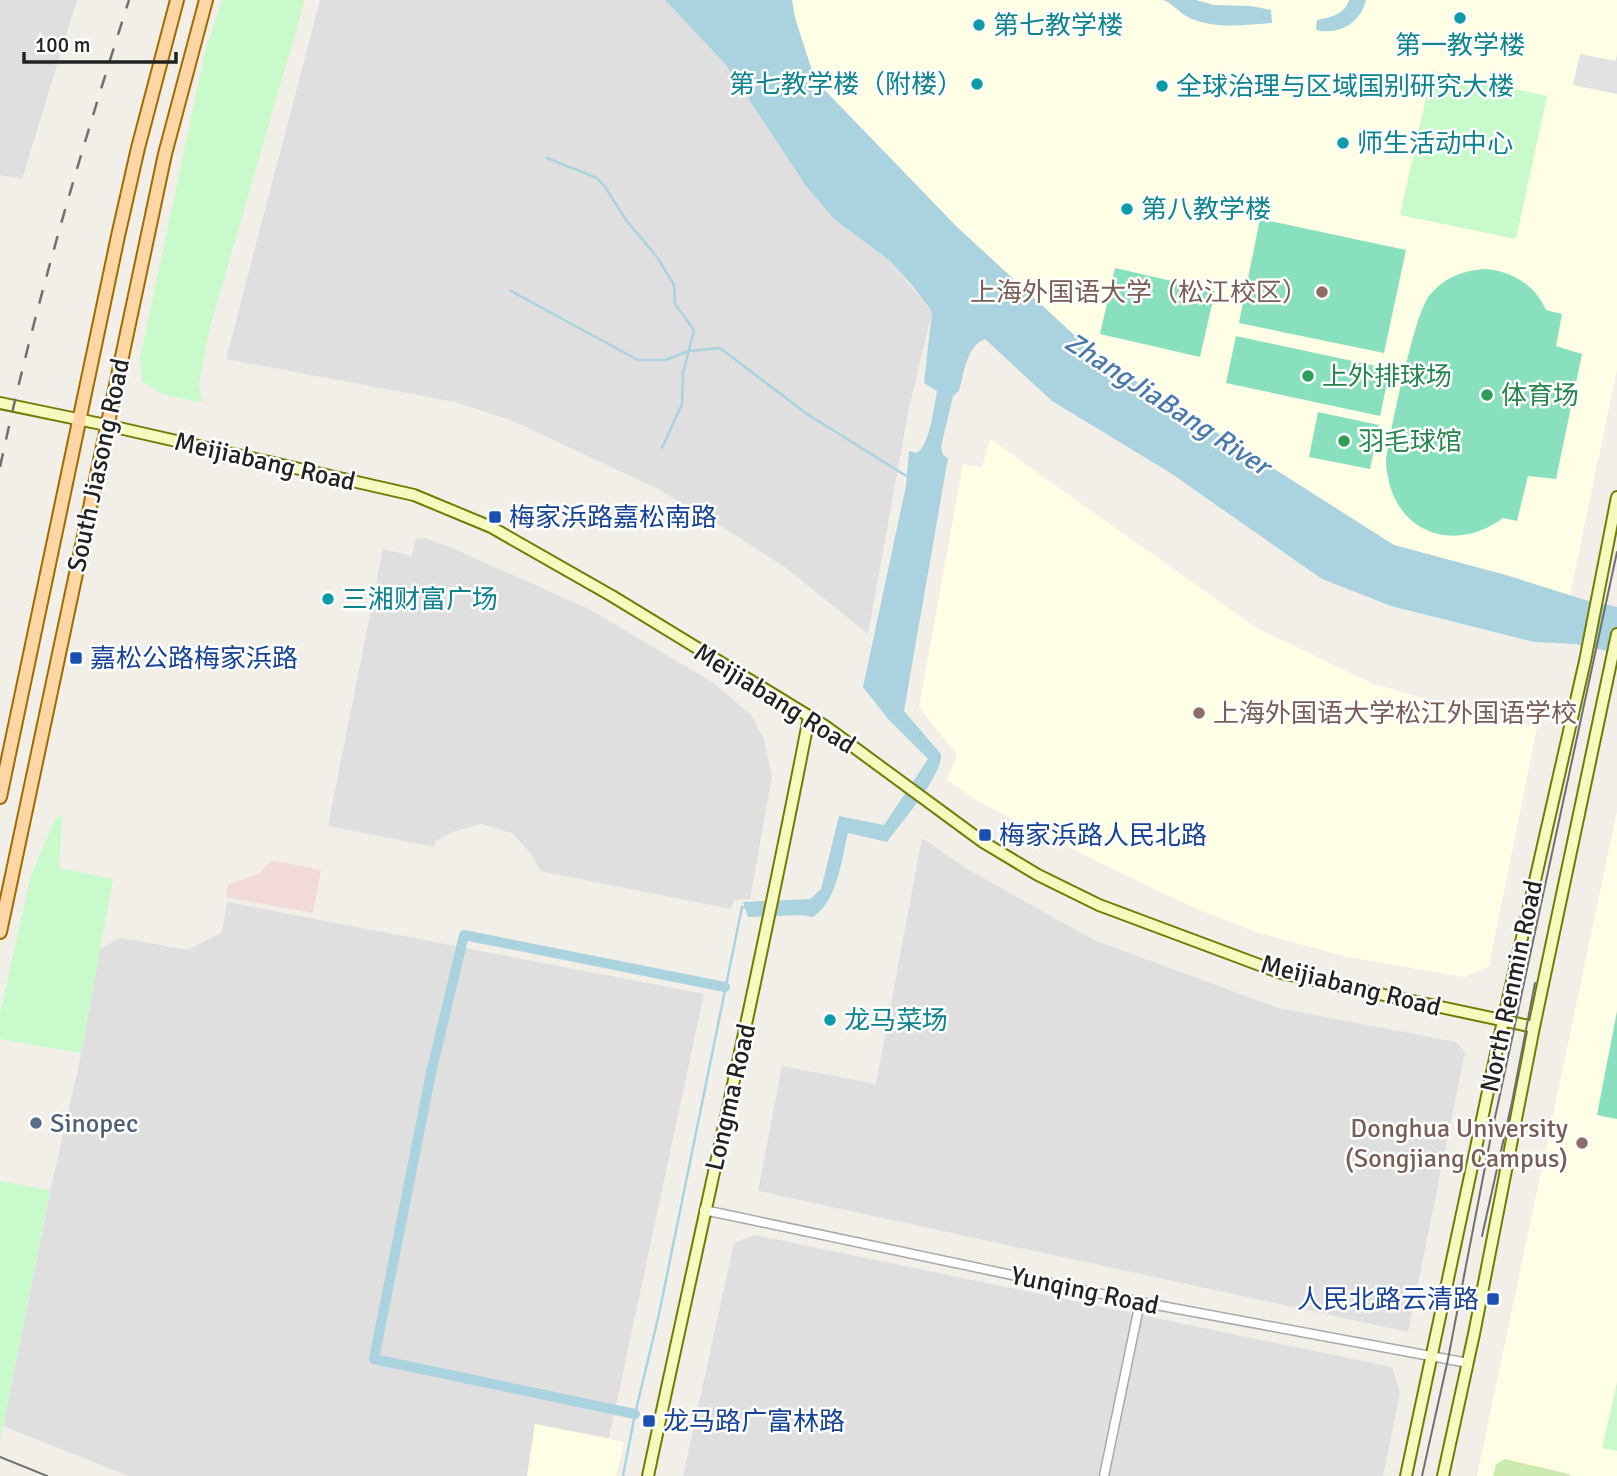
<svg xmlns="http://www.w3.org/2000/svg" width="1617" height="1476" viewBox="0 0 1617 1476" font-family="Signika,'Noto Sans SC',sans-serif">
  <rect width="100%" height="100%" fill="#f2efe9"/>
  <path fill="#e0dfdf" d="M0 0H77L22 179 0 175Z
    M320 0H665L726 65 806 186 834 219 889 260 932 312 909 408 868 634 786 568 724 528 658 489 513 421 455 402 226 359Z
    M424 538 445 545 589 609 712 682 751 715 764 739 772 777 750 899 734 900 731 909 540 871 532 855 512 833 481 824 452 832 436 841 434 847 328 826 383 549 412 556 416 539Z
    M922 838 967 869 1094 940 1278 1008 1456 1042 1465 1052 1408 1332 758 1191 782 1066 876 1084Z
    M227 902 704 994 609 1438 535 1424 527 1476H129L3 1426 52 1183 79 1065 100 949 120 938 188 950 222 932Z
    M755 1235 1392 1367 1400 1393 1383 1476H683L734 1243Z"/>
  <path fill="#f2dad9" d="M271 860 321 870 313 913 226 897 228 885 260 873Z"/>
  <path fill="#ffffe5" d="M792 0H1617V369L1570 595 1394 545 1098 357 956 226 815 80 795 18Z
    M990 439 1255 627 1373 684 1495 719 1537 727 1489 966 1464 977 1343 956 1256 932 1197 909 1100 863 979 802 947 780 957 755 919 707 963 464 982 468Z
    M1617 811V1476H1477Z
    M535 1424 624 1442 616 1476H527Z"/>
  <path fill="#cdebb0" d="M1505 1459 1569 1474 1570 1476H1493L1496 1464Z"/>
  <path fill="#c8facc" d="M222 0H305L210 327 199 384 202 403 162 394 142 381 140 358 205 52Z
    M1432 71 1547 96 1516 239 1400 215Z
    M56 817H62L59 868 113 879 81 1053 0 1039V1014L31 875Z
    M0 1181 50 1190 0 1441Z
    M1617 1382V1451L1602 1448Z"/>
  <path fill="#88e0be" d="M1260 219 1406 250 1384 353 1239 323Z
    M1115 268 1215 291 1200 357 1100 334Z
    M1485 269C1512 271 1535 285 1546 310L1562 314 1556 346 1582 354 1556 479 1528 476 1517 521 1503 518C1458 552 1399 536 1388 477 1387 472 1386 467 1386 461 1389 436 1415 312 1429 296 1445 277 1461 271 1485 269Z
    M1236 336 1390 369 1380 416 1226 383Z
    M1318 412 1379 425 1370 469 1309 457Z
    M1617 1011V1119L1597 1115Z"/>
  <path fill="#e2e2e2" d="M1580 54 1615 61 1617 55V94L1573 85Z"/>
  <path fill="#aad3df" d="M665 0H792L795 18 815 80 956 226 1098 357 1394 545 1506 575 1585 600 1617 607V653L1575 644 1534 642 1391 606 1322 579 1169 472 1052 401 985 339C966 346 964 374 959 391L953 396 941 447 943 455 948 458 904 711 941 754C943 776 900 823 887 842L848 833C841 861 838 900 813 917L801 915 748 917 743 902 810 899 821 889 839 816 884 825 928 759 888 719 863 687 906 486 909 451 917 453C930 444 934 407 937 391L924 383 932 312 911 284 889 260 834 219 806 186 726 65Z
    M1163 0H1196L1214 5 1251 6 1271 10 1272 23C1245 25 1211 30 1186 16 1178 12 1173 3 1163 0Z
    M1349 0H1366C1360 24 1339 35 1316 30L1317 20C1331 17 1344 15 1349 0Z"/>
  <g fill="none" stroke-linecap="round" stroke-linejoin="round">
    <path stroke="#aad3df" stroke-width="2.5" d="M547 158 597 178 605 187 626 220 657 257 674 285 675 304 694 330 683 373 682 404 662 448
      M511 291 638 360H665L689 351 720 348 807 414 908 477
      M623 1476 635 1414 659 1314 742 907H746"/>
    <path stroke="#aad3df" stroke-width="10" d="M635 1414 374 1359 431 1073 464 935 725 987"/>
    <defs>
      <path id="street" d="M704 1210 1140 1302 1468 1363
        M1104 1476 1140 1302"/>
      <path id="secondary" d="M0 403 106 425 414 495 491 527 612 596 825 726 983 842 1038 875 1099 905 1281 973 1534 1027
        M648 1476C702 1223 760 971 809 717
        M1406 1476 1503 1021 1585 661 1617 497
        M1443 1476 1474 1334 1534 1027 1617 634"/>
      <path id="primary" d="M0 797 118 236 138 148 177 0
        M0 932 165 154 206 0"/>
    </defs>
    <use href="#street" stroke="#a9a9a9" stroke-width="11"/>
    <use href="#secondary" stroke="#707d05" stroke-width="14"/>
    <use href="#primary" stroke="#a06b00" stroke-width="16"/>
    <use href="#street" stroke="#fff" stroke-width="8"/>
    <use href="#secondary" stroke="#f7fabf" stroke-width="10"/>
    <use href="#primary" stroke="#fcd6a4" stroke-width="12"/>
    <path stroke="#707070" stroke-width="2" d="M1482 1236 1512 1102 1535 983
      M0 1457 47 1476
      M1422 1476 1448 1359 1491 1136 1617 552"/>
    <path stroke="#707070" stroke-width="2.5" stroke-dasharray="14 14" stroke-linecap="butt" d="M0 467C34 308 80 154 129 0"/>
  </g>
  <g fill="#0f9aa8" stroke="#fff" stroke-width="2.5">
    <circle cx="1460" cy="18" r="7"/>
    <circle cx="979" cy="25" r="7"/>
    <circle cx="977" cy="84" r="7"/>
    <circle cx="1162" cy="86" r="7"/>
    <circle cx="1343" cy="143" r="7"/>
    <circle cx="1127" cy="209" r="7"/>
    <circle cx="328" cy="599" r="7"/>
    <circle cx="830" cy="1020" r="7"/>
  </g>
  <g fill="#8d6e63" stroke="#fff" stroke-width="2.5">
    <circle cx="1322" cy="292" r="7"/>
    <circle cx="1199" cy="713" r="7"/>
    <circle cx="1582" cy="1143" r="7"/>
  </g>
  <g fill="#2e9e5b" stroke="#fff" stroke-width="2.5">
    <circle cx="1308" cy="376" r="7"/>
    <circle cx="1487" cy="395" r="7"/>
    <circle cx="1344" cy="441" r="7"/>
  </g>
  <g fill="#1a4fb4" stroke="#fff" stroke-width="2.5">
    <rect x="488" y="510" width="14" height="14" rx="3.5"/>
    <rect x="69" y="651" width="14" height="14" rx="3.5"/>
    <rect x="978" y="828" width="14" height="14" rx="3.5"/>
    <rect x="1486" y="1292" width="14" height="14" rx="3.5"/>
    <rect x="642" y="1414" width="14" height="14" rx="3.5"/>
  </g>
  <circle fill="#5c6f8a" stroke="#fff" stroke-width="2.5" cx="36" cy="1123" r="7"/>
  <g text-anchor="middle" stroke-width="5" stroke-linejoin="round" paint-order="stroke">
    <g font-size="26" fill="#0d838f" stroke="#fff" text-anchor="start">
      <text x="993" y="34">第七教学楼</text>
      <text x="1460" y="54" text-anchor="middle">第一教学楼</text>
      <text x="963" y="93" text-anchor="end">第七教学楼（附楼）</text>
      <text x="1176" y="95">全球治理与区域国别研究大楼</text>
      <text x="1357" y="152">师生活动中心</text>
      <text x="1141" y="218">第八教学楼</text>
      <text x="342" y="608">三湘财富广场</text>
      <text x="844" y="1029">龙马菜场</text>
    </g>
    <g font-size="26" fill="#785e54" stroke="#fff" text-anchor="end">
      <text x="1308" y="301">上海外国语大学（松江校区）</text>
      <text x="1213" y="722" text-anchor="start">上海外国语大学松江外国语学校</text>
      <text x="1568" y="1137">Donghua University<tspan x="1568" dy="30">(Songjiang Campus)</tspan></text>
    </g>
    <g font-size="26" fill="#27864d" stroke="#fff" text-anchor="start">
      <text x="1322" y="385">上外排球场</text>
      <text x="1501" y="404">体育场</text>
      <text x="1358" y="450">羽毛球馆</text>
    </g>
    <g font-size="26" fill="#222" stroke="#fff">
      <text transform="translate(265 461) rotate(13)" y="9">Meijiabang Road</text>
      <text transform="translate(98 465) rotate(-78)" y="9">South Jiasong Road</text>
      <text transform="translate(775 698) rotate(32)" y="9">Meijiabang Road</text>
      <text transform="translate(1351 985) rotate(14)" y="9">Meijiabang Road</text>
      <text transform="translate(1511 986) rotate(-78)" y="9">North Renmin Road</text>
      <text transform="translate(730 1097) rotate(-77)" y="9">Longma Road</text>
      <text transform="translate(1085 1290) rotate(12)" y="9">Yunqing Road</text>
    </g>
    <g font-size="26" fill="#164399" stroke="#fff" text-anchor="start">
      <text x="509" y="526">梅家浜路嘉松南路</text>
      <text x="90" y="667">嘉松公路梅家浜路</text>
      <text x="999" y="844">梅家浜路人民北路</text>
      <text x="1479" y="1308" text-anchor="end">人民北路云清路</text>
      <text x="663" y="1430">龙马路广富林路</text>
    </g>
    <g font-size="26" fill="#4e5e75" stroke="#fff" text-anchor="start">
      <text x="50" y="1132">Sinopec</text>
    </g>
    <g font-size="28" font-style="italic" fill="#4a7aab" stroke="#fff">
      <text transform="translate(1168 403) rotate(33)" y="10">ZhangJiaBang River</text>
    </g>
  </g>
  <path d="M24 52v10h152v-10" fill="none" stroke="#222222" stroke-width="3.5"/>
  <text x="35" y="52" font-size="21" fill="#222222" stroke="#ffffff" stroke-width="5" paint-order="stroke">100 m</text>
</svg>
